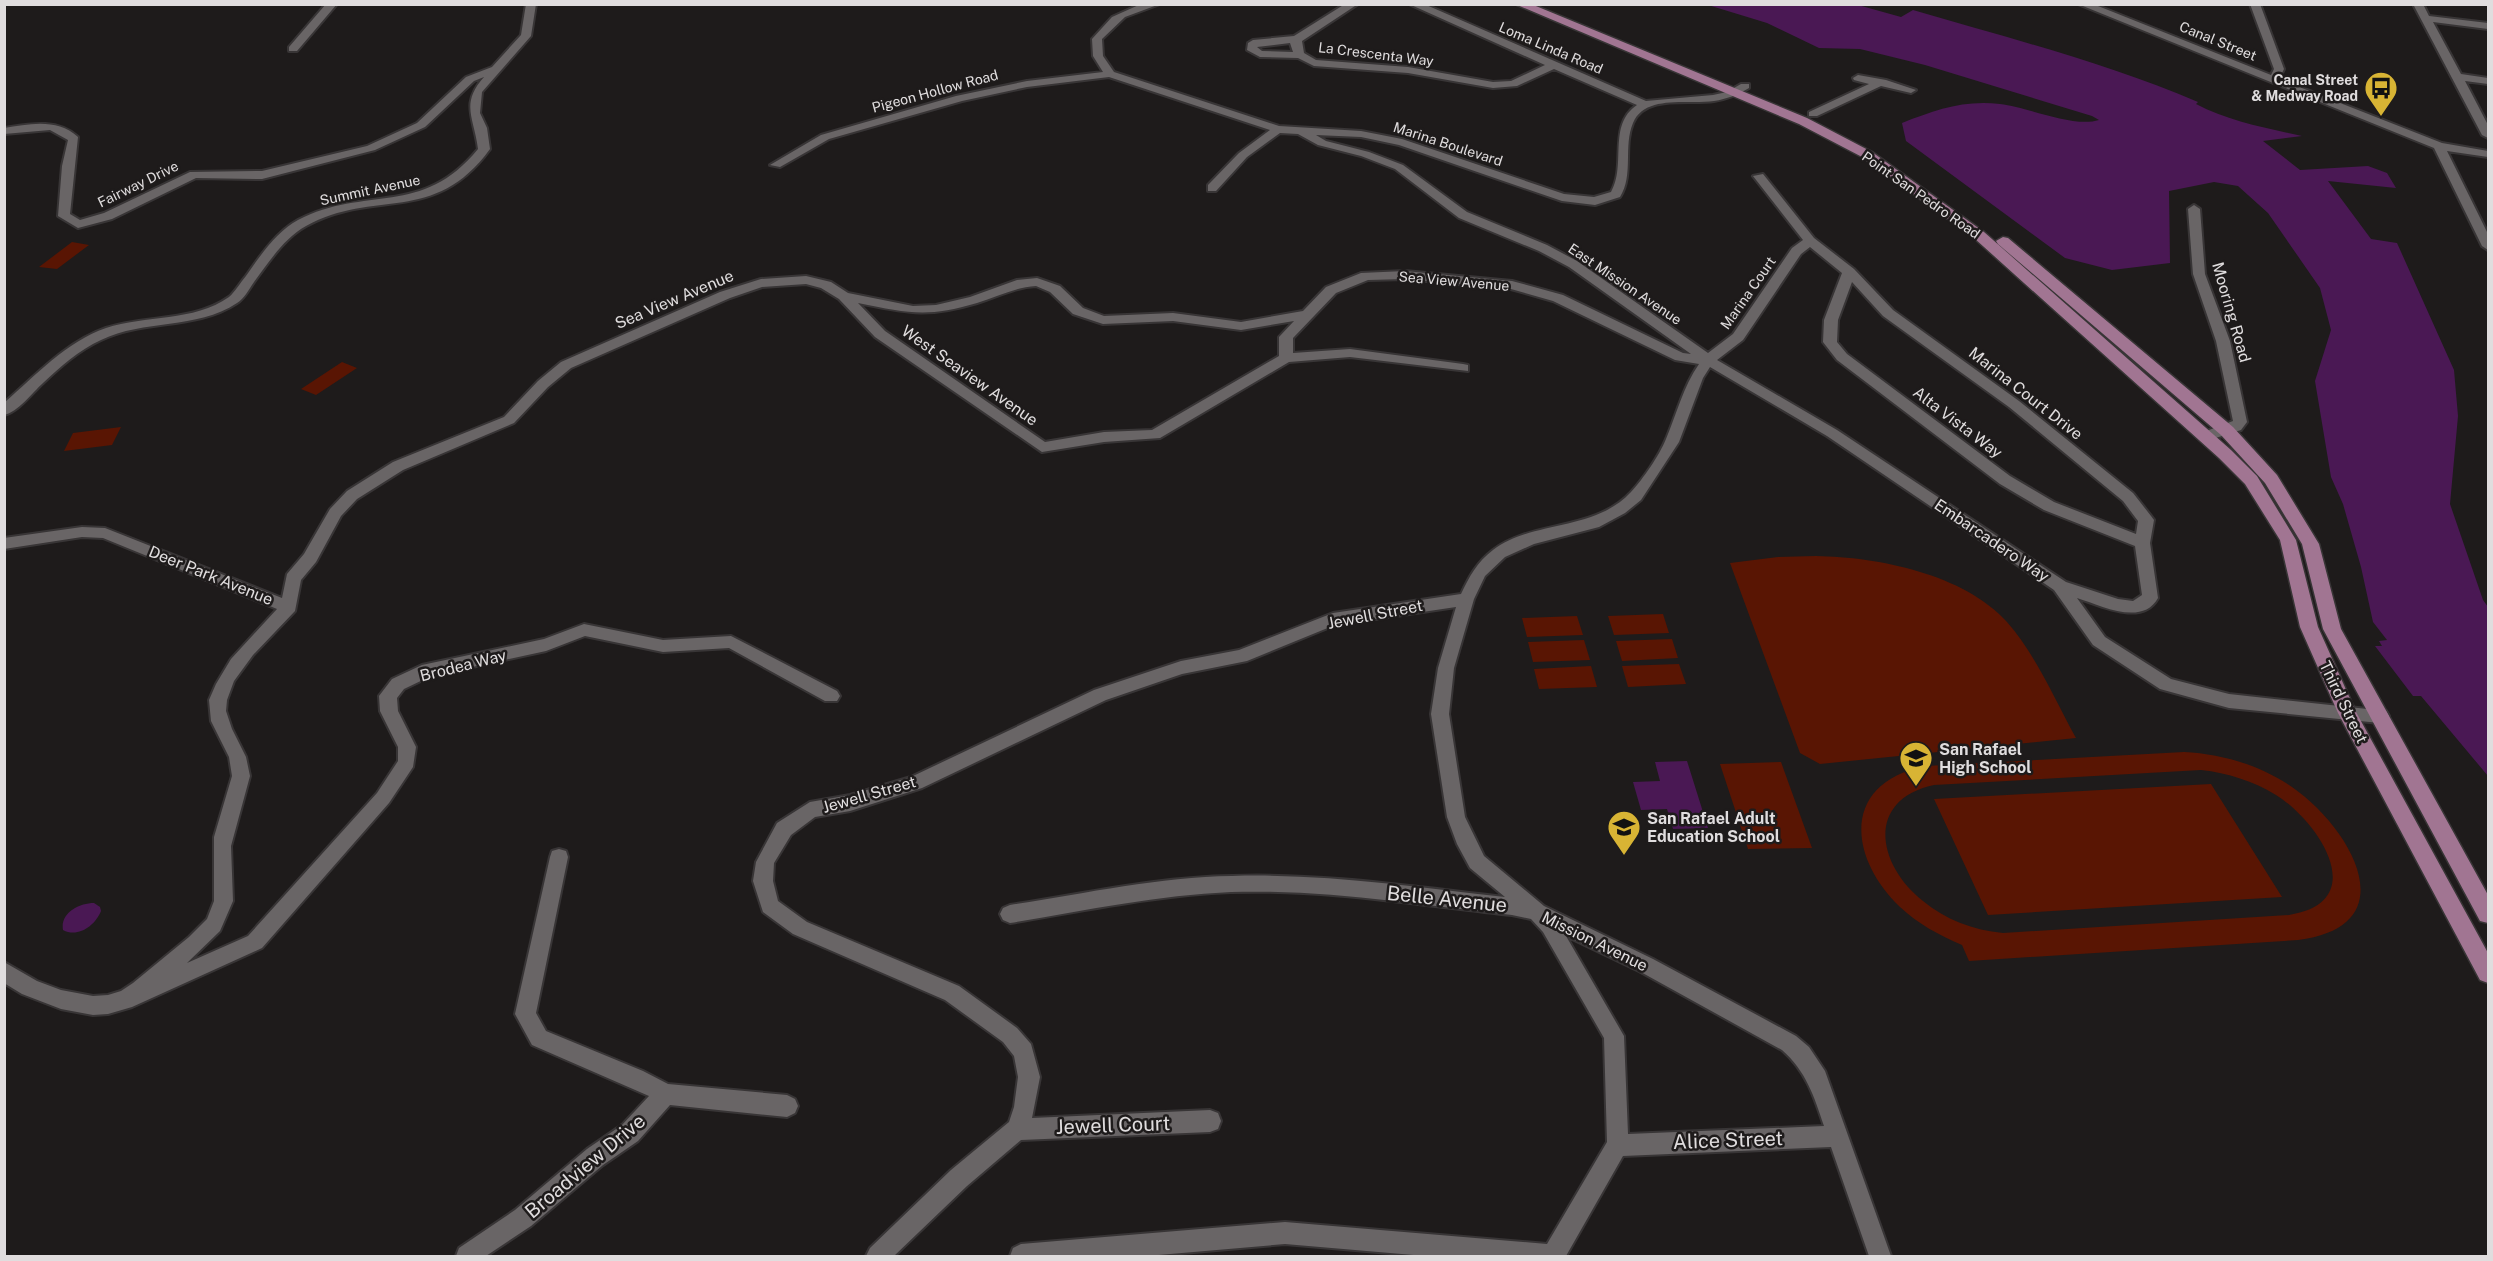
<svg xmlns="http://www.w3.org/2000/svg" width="2493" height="1261" viewBox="0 0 2493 1261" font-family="'Public Sans',sans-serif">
  <rect width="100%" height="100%" fill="#1e1b1b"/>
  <path fill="#591503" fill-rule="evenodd" d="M72 242 89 245 57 269 39 267Z
    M342 362 357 368 316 395 301 389Z
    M121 427 112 445 64 451 73 433Z
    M1816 556C1878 557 1964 574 2007 622 2036 655 2055 700 2076 738L1820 764 1800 753 1730 563 1778 557Z
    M1663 614 1669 633 1614 635 1608 616Z
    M1577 616 1583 635 1527 637 1522 618Z
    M1672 639 1678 658 1622 661 1616 641Z
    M1584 640 1590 660 1533 662 1528 642Z
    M1679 664 1686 684 1628 687 1622 666Z
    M1591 666 1597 687 1539 689 1534 669Z
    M2184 752C2222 754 2260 765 2292 787 2350 827 2409 926 2298 940L1969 961 1962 945C1939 935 1918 924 1900 907 1847 856 1842 782 1926 766ZM2201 770C2228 773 2253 781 2276 795 2319 822 2372 902 2289 915L2003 933C1973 930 1946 920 1923 901 1877 865 1865 800 1934 785Z
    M1781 762 1812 848 1748 849 1720 764Z
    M2211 784 2282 897 1988 915 1934 799Z"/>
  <path fill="#4a1854" d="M1708 5H1858L1901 17 1913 10C2009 38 2106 63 2198 102L2196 104C2228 121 2266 128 2302 136L2263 141 2300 170 2368 166 2387 173 2396 188 2328 181 2371 239 2397 243 2454 370 2458 416 2450 504 2483 600 2488 607V776L2421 696H2413L2375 646H2382L2379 641 2387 640 2373 622 2361 567 2343 504 2331 477 2315 381 2331 330 2320 288 2268 213 2238 186 2214 182 2169 191 2170 263 2112 270 2065 258 1906 141 1902 123C1936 110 1962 100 2000 104 2028 107 2073 128 2099 120L2092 116 1925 65 1860 49 1819 48 1767 23Z
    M1687 761 1708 828 1673 829 1667 809 1641 810 1633 782 1660 781 1655 762Z
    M94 903 100 907 101 911C95 926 78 938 63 930 60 913 79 903 94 903Z"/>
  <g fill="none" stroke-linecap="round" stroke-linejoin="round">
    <defs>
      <path id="minor" d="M326 4H337L297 51H289V47Z
        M526 4H536L531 36 482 92 480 113 487 128 490 149C434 226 374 188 306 226 284 238 269 262 254 282 249 289 244 299 237 303 196 330 144 319 101 340 79 350 60 367 43 383 32 393 18 412 4 415V403C36 375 66 342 106 328 145 315 194 322 229 297 235 292 240 283 246 276 260 256 276 232 298 220 365 185 422 218 478 149 474 117 460 104 484 77L474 81 425 127 375 150 262 179 196 178 112 219 78 228 58 216 62 166 68 140 50 130 4 134V128C30 124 57 118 78 137L70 214 80 220 104 213 190 172 262 171 367 146 417 123 466 77 492 67 521 35Z
        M1141 4H1160L1125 17 1102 39 1103 56 1114 72 1279 126 1361 131 1402 139 1564 194 1594 197 1611 192C1627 165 1607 125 1637 105L1554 69 1517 86 1493 88 1408 73 1314 66 1298 58 1260 57 1247 50 1248 43 1253 40 1294 36 1345 4H1358L1302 41 1304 53 1316 60 1408 67 1493 82 1511 81 1545 65 1409 4H1424L1646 101 1713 95 1727 92 1741 84H1749V88C1737 95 1727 99 1714 101 1689 105 1645 94 1633 123 1623 146 1634 175 1620 197L1595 205 1562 201 1399 145 1361 137 1316 135 1326 141 1369 152 1403 165 1467 212 1547 245 1577 261 1708 353 1733 334 1792 248 1803 240 1753 176 1763 174 1814 238 1854 269 1893 310 2019 401 2133 493 2151 516 2154 520 2150 543 2158 598C2142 627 2100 605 2077 598L2105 637 2171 679 2229 694 2386 711 2389 716 2386 721 2380 723 2229 708 2160 689 2093 645 2054 590 1827 436 1710 367 1703 378 1679 442 1641 500 1625 513 1599 527 1534 544 1505 557 1485 576 1474 599 1454 668 1449 714 1465 817 1484 856 1544 906 1653 959 1796 1036 1809 1047 1825 1071 1891 1256H1869L1831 1147 1623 1156 1566 1256H1425L1285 1244 1147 1256H1010L1013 1248 1021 1244 1285 1222 1547 1244 1607 1142 1604 1038 1543 932 1531 919 1512 915C1419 905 1325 889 1231 892 1157 895 1083 911 1010 923L1003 920 1000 914 1003 908 1010 905C1083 894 1158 877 1232 876 1323 873 1414 887 1505 897L1470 868 1457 844 1447 817 1431 714 1438 668 1456 607 1335 625 1247 661 1182 674 1106 700 922 788 850 811 815 817 791 835 774 863 773 881 778 901 807 922 959 986 1017 1028 1031 1044 1040 1077 1032 1118 1210 1110 1218 1113 1221 1121 1218 1129 1210 1132 1021 1140 967 1186 894 1256H866L870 1248 951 1170 1009 1122 1014 1107 1018 1077 1014 1056 1003 1042 945 1000 793 934 763 912 753 881 756 862 777 823 810 802 850 795 911 777 1094 690 1181 661 1239 650 1333 613 1461 594C1469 577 1477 562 1493 550 1532 520 1594 532 1631 492 1643 479 1659 456 1666 439 1677 413 1683 387 1699 364L1675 360 1553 301 1511 289 1405 279 1368 280 1336 293 1293 338V353L1350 349 1463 364 1468 365V371L1350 357 1289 362 1160 438 1104 442 1042 452 875 337 839 299 821 288 806 284 762 287 730 298 571 368 548 387 514 423 403 470 357 499 341 516 316 562 301 580 295 611 253 655 234 681 227 700 226 711 232 729 246 757 250 776 231 846 233 901 220 931 187 963 248 936 377 793 398 761V747L380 711 379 696 392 679 422 665 544 639 584 624 663 640 731 636 837 691 840 696 837 701H825L729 648 663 652 585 636 546 651 431 676 404 689 397 698 398 711 416 747 413 767 389 803 262 948 132 1007 108 1014 93 1015 61 1009 22 994 4 983V962L37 981 61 990 93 996 108 995 121 991 133 983 189 937 207 919 214 901V837L232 776 229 757 211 721 209 700 216 684 231 659 277 609 103 538 82 537 4 549V538L82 527 105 528 282 598 287 574 304 554 330 509 347 491 393 462 504 417 538 381 561 362 720 292 761 279 806 276 831 282 848 293 913 306 936 305 970 297 1017 280 1037 278 1060 286 1083 308 1104 316 1173 313 1241 322 1303 311 1326 287 1361 273 1405 271 1512 281 1563 295 1683 353 1691 354 1569 267 1539 251 1459 218 1395 169 1361 156 1318 145 1298 134 1280 133 1247 157 1216 191H1208V185L1239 153 1270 130 1109 77 1027 87 962 101 829 139 780 167 770 165 821 135 956 96 1027 81 1103 72 1093 56 1092 39 1112 17ZM1290 43 1293 52 1262 51 1257 47ZM1810 247 1842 273 1824 320 1823 342 1837 360 2000 484 2044 510 2135 546 2142 595 2133 601 2118 599 2066 582 1837 430 1717 360 1743 340 1801 254ZM1852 282 1883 316 2009 407 2123 501 2138 521 2136 534 2054 502 2010 476 1847 354 1837 342 1838 320ZM1036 286 1050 292 1073 314 1103 324 1173 321 1241 330 1294 321 1279 337V356L1152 430 1104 432 1045 442 885 331 858 303C908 313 927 318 977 303 997 297 1015 287 1036 286ZM1566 936 1639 971 1782 1050C1806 1071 1814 1096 1824 1126L1628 1134 1624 1036Z
        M2078 4H2093L2271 75 2274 69 2250 4H2260L2284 69 2279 79 2442 143 2488 151V157L2447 151 2488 234V250L2482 246 2434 148Z
        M2413 4H2423L2429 16 2488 23V29L2433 22 2461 74 2488 78V84L2465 81 2488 125V138L2482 135Z
        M1858 75 1886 80 1916 90 1911 93 1881 86 1817 116H1809V112L1869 84 1854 80 1853 78Z
        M2194 205 2200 209 2205 274 2230 341 2247 422 2241 430 2206 441 2201 439 2199 436 2201 433 2233 421 2216 341 2193 274 2188 209Z
        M559 849 566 851 568 857 536 1013 546 1031 643 1071 668 1084 787 1095 795 1099 798 1106 795 1113 787 1117 670 1105 638 1141 603 1165 531 1226 486 1256H456L459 1248 515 1210 587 1149 622 1125 649 1096 532 1045 515 1014 550 857 552 851Z"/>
      <path id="major" d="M1515 4H1531L1807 118 1872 152 1984 232 2231 450 2257 476 2296 540 2318 627 2356 712 2488 953V983L2480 980 2338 713 2300 627 2280 540 2245 484 2219 458 1974 238 1864 158 1799 124Z
        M2003 237 2008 238 2233 427 2277 475 2319 544 2341 629 2488 895V923L2480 921 2323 629 2302 544 2265 483 2221 435 1998 244 1996 241Z"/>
    </defs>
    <use href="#minor" stroke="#383536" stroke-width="4"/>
    <use href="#major" stroke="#383536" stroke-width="3"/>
    <use href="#minor" fill="#696566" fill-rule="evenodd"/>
    <use href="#major" fill="#a17592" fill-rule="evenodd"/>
  </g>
  <defs>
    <symbol id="bus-pin" viewBox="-11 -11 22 30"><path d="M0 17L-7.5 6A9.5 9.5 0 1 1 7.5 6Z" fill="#d8b434" stroke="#1e1b1b"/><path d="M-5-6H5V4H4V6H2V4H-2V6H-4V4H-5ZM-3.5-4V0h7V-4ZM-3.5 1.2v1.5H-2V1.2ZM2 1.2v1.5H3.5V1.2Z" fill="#111"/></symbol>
    <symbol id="school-pin" viewBox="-11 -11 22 30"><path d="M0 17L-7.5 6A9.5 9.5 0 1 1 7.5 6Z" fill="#d8b434" stroke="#1e1b1b"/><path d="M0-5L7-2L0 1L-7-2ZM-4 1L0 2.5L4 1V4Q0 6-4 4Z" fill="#111"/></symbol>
  </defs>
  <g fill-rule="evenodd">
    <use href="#bus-pin" x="2362" y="69" width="38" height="52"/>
    <use href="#school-pin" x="1897" y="739" width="38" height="52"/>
    <use href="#school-pin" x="1605" y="808" width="38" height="52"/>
  </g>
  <g text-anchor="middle" stroke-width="5" stroke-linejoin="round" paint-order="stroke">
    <g font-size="14" fill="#e0ddde" stroke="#1e1b1b">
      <text transform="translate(2218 41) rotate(22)" y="5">Canal Street</text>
      <text transform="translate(1551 48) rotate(23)" y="5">Loma Linda Road</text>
      <text transform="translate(1376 54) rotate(7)" y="5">La Crescenta Way</text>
      <text transform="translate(935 91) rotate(-15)" y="5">Pigeon Hollow Road</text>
      <text transform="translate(1448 144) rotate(18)" y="5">Marina Boulevard</text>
      <text transform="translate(138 184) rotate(-26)" y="5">Fairway Drive</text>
      <text transform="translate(370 190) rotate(-12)" y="5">Summit Avenue</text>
      <text transform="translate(1921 195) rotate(35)" y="5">Point San Pedro Road</text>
      <text transform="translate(1454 281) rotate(5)" y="5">Sea View Avenue</text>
      <text transform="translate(1625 284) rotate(34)" y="5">East Mission Avenue</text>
      <text transform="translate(1748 293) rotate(-55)" y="5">Marina Court</text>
    </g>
    <g font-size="14" font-weight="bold" fill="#e0ddde" stroke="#1e1b1b" text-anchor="end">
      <text x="2358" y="85">Canal Street<tspan x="2358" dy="16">&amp; Medway Road</tspan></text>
    </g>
    <g font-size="16" fill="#e0ddde" stroke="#1e1b1b">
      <text transform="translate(674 299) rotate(-23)" y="6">Sea View Avenue</text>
      <text transform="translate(2232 312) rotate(74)" y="6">Mooring Road</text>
      <text transform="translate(970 375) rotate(35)" y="6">West Seaview Avenue</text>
      <text transform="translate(2026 393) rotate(38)" y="6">Marina Court Drive</text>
      <text transform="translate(1958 422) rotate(37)" y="6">Alta Vista Way</text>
      <text transform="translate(1992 540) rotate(34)" y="6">Embarcadero Way</text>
      <text transform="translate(211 575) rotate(22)" y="6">Deer Park Avenue</text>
      <text transform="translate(1375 614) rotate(-11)" y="6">Jewell Street</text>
      <text transform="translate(463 665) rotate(-14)" y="6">Brodea Way</text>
      <text transform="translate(2344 702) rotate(64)" y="6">Third Street</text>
      <text transform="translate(869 794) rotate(-16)" y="6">Jewell Street</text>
      <text transform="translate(1595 941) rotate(26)" y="6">Mission Avenue</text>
    </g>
    <g font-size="16" font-weight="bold" fill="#e0ddde" stroke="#1e1b1b" text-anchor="start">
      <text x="1939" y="755">San Rafael<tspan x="1939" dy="18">High School</tspan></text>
      <text x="1647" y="824">San Rafael Adult<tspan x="1647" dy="18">Education School</tspan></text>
    </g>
    <g font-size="20" fill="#e0ddde" stroke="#1e1b1b">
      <text transform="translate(1447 899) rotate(6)" y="7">Belle Avenue</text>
      <text transform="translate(1113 1125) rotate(-2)" y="7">Jewell Court</text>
      <text transform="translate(1728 1140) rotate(-2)" y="7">Alice Street</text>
      <text transform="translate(585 1166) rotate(-40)" y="7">Broadview Drive</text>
    </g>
  </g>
  <rect width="2493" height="1261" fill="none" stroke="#e0ddde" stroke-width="12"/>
</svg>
